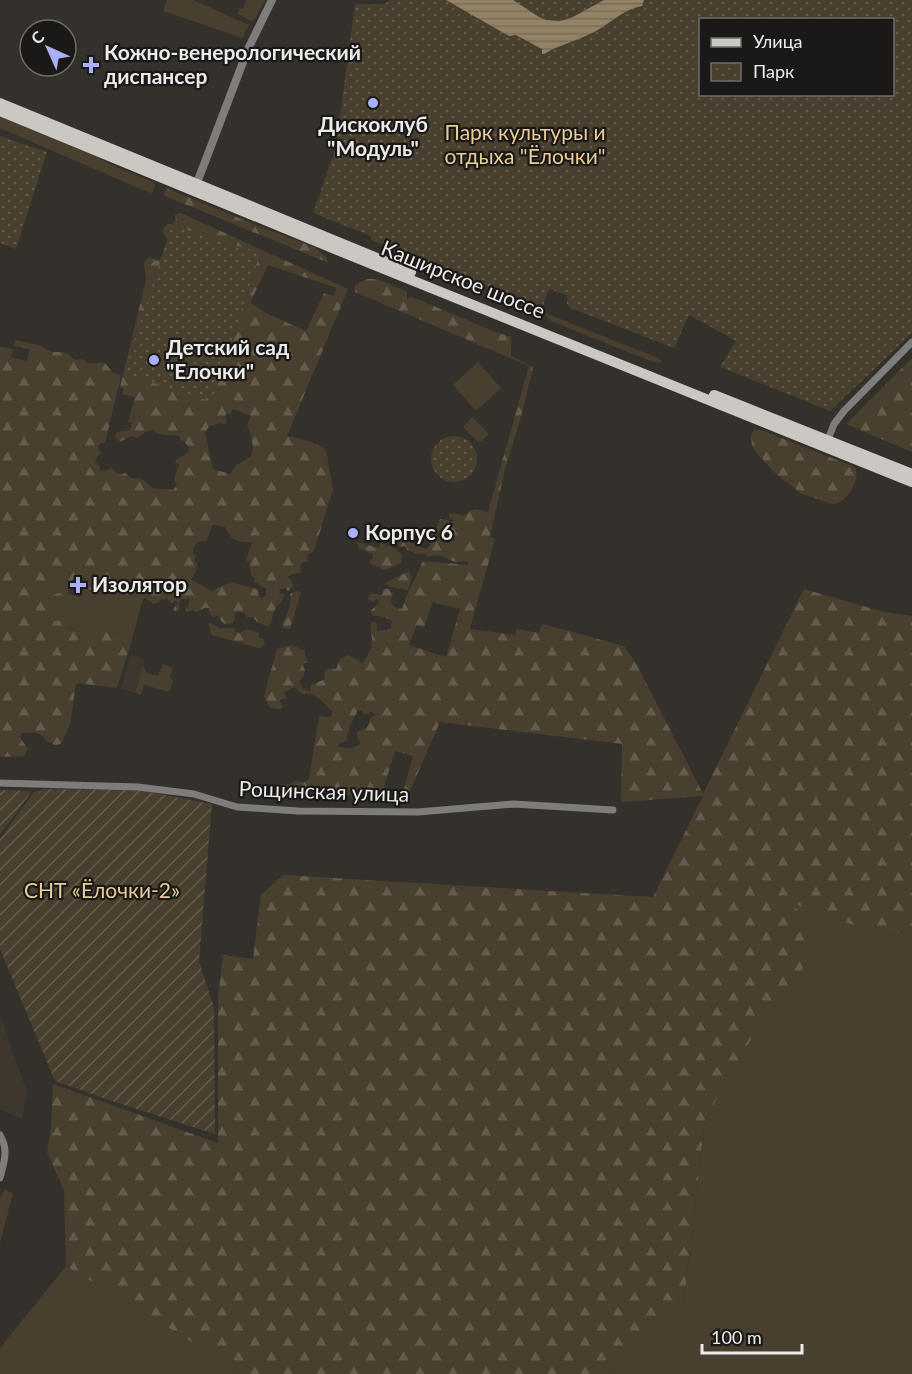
<svg xmlns="http://www.w3.org/2000/svg" width="912" height="1374" viewBox="0 0 912 1374" font-family="Lato,sans-serif">
  <defs>
    <pattern id="forest-firs" width="22" height="20" patternUnits="userSpaceOnUse" patternTransform="scale(1.5)"><rect width="22" height="20" fill="#483f2e"/><path d="M5 1l3.5 6h-7zM16 11l3.5 6h-7z" fill="#635b4c"/></pattern>
    <pattern id="park-dots" width="8" height="8" patternUnits="userSpaceOnUse" patternTransform="scale(1.5)"><rect width="8" height="8" fill="#483f2e"/><path d="M2 2h.1M6 6h.1" fill="none" stroke="#635b4c" stroke-width="1.8" stroke-linecap="round"/></pattern>
    <pattern id="garden-furrows" width="10" height="10" patternUnits="userSpaceOnUse" patternTransform="scale(1.5)"><rect width="10" height="10" fill="#483f2e"/><path d="M-1 1l2-2M0 10L10 0M9 11l2-2" fill="none" stroke="#635b4c"/></pattern>
    <pattern id="water-rules" width="6" height="5" patternUnits="userSpaceOnUse" patternTransform="scale(1.5)"><rect width="6" height="5" fill="#948264"/><path d="M0 2.5h6" fill="none" stroke="#796d5a"/></pattern>
  </defs>
  <rect width="100%" height="100%" fill="#34312d"/>
  <path fill="#3d372d" d="M131 655 145 659 135 693 121 689Z
    M0 1015 27 1092 22 1119 0 1110Z"/>
  <path fill="#483f2e" d="M167 0H193L249 25 242 38 163 11Z
    M246 0H265L253 22 238 14 239 8 243 9Z
    M0 117 93 155 114 166 153 182 155 185 152 194 0 128Z
    M545 313 658 358 662 361 658 363 648 360 551 321 547 317Z
    M478 362 501 388 476 411 453 385Z
    M472 417 489 434 479 443 463 427Z
    M72 583 69 594 81 597 84 587 93 592 111 590 143 599 132 640 97 627 82 633 55 621 53 613 59 593 43 598V593C52 586 62 588 72 583Z
    M163 664 173 668 170 677 174 680 169 692 144 685 141 695 135 693 143 665 147 673 158 676Z
    M791 902 884 936 912 930V1374H609L630 1352 653 1319 684 1301 705 1119 751 1039 801 983Z
    M5 1190 13 1193 0 1243V1198L2 1193Z
    M66 1266 176 1332 241 1374H0V1348Z"/>
  <path fill="url(#forest-firs)" fill-rule="evenodd" d="M166 188 251 223 314 247 326 257 329 263 165 196 164 195Z
    M181 213 348 289 287 436C302 439 313 441 326 450L333 489 314 551 308 554 307 562H304L300 565 302 572 292 574 287 577 291 580 293 587 288 591 285 588 280 589 279 593 284 595 282 601 276 607 269 627 257 622 253 617H247L244 613 239 612 234 614 235 619 233 623C225 626 221 623 218 615L214 617 210 615 209 608H204L197 612 192 610 188 612 185 611V607L188 608 189 599H180L179 609 175 612 173 609 178 603 175 601 172 603 170 602 168 599H161L159 602 154 604 145 598 143 599 111 590C103 595 92 591 84 587L86 578 74 575 72 583C62 588 52 586 43 593V598L59 593 65 594 67 597 64 602 57 604 53 613 55 621H66L69 628 82 633 85 628 97 627 132 640 117 688 76 683 70 725 61 744 55 745 46 741C42 731 31 732 21 733V739L28 749 24 756 0 757V347L13 349 11 357 27 361 30 349 14 346 15 340 38 345 53 352H62L68 354 75 360 83 359 86 363H105L113 373 121 376 105 443H100L98 447 101 454 97 457 95 463 100 466 99 470 106 471 111 468 120 475 125 473 131 478 142 479 153 488 173 490 177 485 174 480 179 464 175 463 177 459C183 457 187 454 189 448L184 441 180 440 179 436C170 433 158 439 153 429L145 432 137 438 131 436 120 442 115 436 117 432 130 430 132 423 128 422 135 397 122 394 124 388 120 387 146 280 144 262 150 257 157 261 161 258 168 239 164 235 163 230 167 224H172L176 220 175 214ZM268 265 337 288 333 296 324 293 306 331 270 315 250 303ZM233 409 251 416 247 426 251 436 253 448 251 456C246 459 242 463 236 465L230 474 213 469 205 433 209 426 221 423 225 425 227 421 225 417 226 414H230ZM213 525 225 527C231 541 238 543 252 542L246 560 249 562 251 576 255 578 254 582 258 583 259 586 266 588V596L261 598 258 594 259 591C253 586 251 588 245 586 238 585 243 584 235 583 227 583 219 587 212 591L191 580 197 569V562L194 561 196 555 193 553 194 546 198 542 206 541C209 537 210 530 213 525Z
    M367 279H376L407 291V300L410 297 417 299 493 331 511 337V356L533 367 521 417 505 469 490 537 495 539 470 629 515 635 517 629 539 633 542 624 624 646 637 665 703 794 804 589 884 612 912 616V930L884 936 792 903 808 923 801 983 751 1039 705 1119 684 1301 653 1319 630 1352 609 1374H241L176 1332 66 1266 64 1190 47 1152 51 1129 53 1084 218 1143V997L223 955 253 959 261 895 283 875 653 897 703 796 621 802 622 744 440 722 406 800 262 788 268 785 289 784 297 781 304 782 309 779 319 716 330 717 333 712C323 703 316 691 302 694L295 687 284 692 286 698 279 700 283 706 281 709 270 708 264 696 277 649 292 645 305 651V655L308 662 302 664 305 670 303 677 299 682 303 689 310 691 311 685 325 679 324 673 328 668 336 669 340 659 347 655 359 660 361 664C366 659 372 649 372 642 372 635 370 629 371 622H376L377 631 391 629 392 621C385 616 380 617 372 615L371 610 378 604 379 601 376 599 374 602 368 599 370 594H375L381 595 384 589H389L393 594 390 602 395 607 402 609 406 597 423 561 468 565V561C464 561 461 562 458 562 444 560 445 552 428 557L425 554H415L411 551H408L405 546 400 547 393 536H386L382 530 388 528 404 539 426 549 430 546V542H426L423 536 432 533H435L442 542 449 543 446 534 433 531 437 527 440 519H444L451 522 454 520 449 517V513H453L464 516C473 507 476 509 488 512L529 366 355 292V285ZM433 602 460 609 446 657 409 645 417 625 424 627ZM358 710H361L364 714H368L371 711 376 716H372C366 726 371 727 357 732V736L361 744C352 749 347 749 338 746L341 743 346 741 350 726ZM395 751 413 756 402 796 383 790Z
    M912 358V452L846 424Z
    M754 429 761 430 855 467C861 480 847 503 833 504L802 494 777 475 755 451 752 446 751 435Z
    M357 542 378 548 381 543 393 547 402 555 401 563 386 570 371 564 369 561 373 558V554L358 548Z
    M409 571 412 579 408 590 391 587 385 583Z
    M296 591 301 592 290 629 284 628 282 624C287 616 292 604 290 594Z
    M209 623 215 625 218 628H235L234 632 240 633 247 629 259 633V638L263 639 265 644 259 648 212 635 209 627Z"/>
  <path fill="url(#park-dots)" fill-rule="evenodd" d="M391 0H912V333L830 411 720 367 736 341 689 315 674 348 571 308 567 304V295L549 289 542 308 371 240V236L313 213 336 147 355 4H384ZM700 20H892V94H700Z
    M0 136 47 152 16 249 0 243Z
    M172 225 260 253 212 402 124 373Z
    M431 459a23 23 0 1 1 46 0a23 23 0 1 1-46 0Z"/>
  <path fill="url(#garden-furrows)" d="M43 789 139 790 212 804 199 961 214 1008 215 1134 115 1102 55 1081 0 949V839L34 792Z
    M0 790 32 791 0 835Z"/>
  <path fill="url(#water-rules)" d="M446 0H513L539 17 546 20 560 21 571 18 604 0H644L642 6C623 9 609 25 592 33 576 41 559 45 544 54H542V49L540 48 516 35 509 36Z"/>
  <g fill="none" stroke-linecap="round" stroke-linejoin="round">
    <path stroke="#7e7d7b" stroke-width="7" d="M827 442 834 424 844 411 912 342
      M0 783 138 787 194 794 237 807 298 811 418 812 514 804 613 810
      M0 1135C9 1150 4 1162 0 1178"/>
    <path stroke="#7e7d7b" stroke-width="8" d="M195 188 248 49 272 0"/>
    <path stroke="#cbc8c4" stroke-width="10" d="M0 103 411 272
      M0 111 359 259 912 482
      M714 395 912 474"/>
  </g>
  <g fill="#aab0fb" stroke="#1a1917" stroke-width="2">
    <path d="M88 56h6v6h6v6h-6v6h-6v-6h-6v-6h6z"/>
    <circle cx="373" cy="103" r="6"/>
    <circle cx="154" cy="360" r="6"/>
    <circle cx="353" cy="533" r="6"/>
    <path d="M75 576h6v6h6v6h-6v6h-6v-6h-6v-6h6z"/>
  </g>
  <g text-anchor="middle" stroke-width="4.5" stroke-linejoin="round" paint-order="stroke">
    <g font-size="21" font-weight="bold" fill="#edebe9" stroke="#1a1917" text-anchor="start">
      <text x="104" y="60">Кожно-венерологический<tspan x="104" dy="24">диспансер</tspan></text>
      <text x="373" y="132" text-anchor="middle">Дискоклуб<tspan x="373" dy="24">"Модуль"</tspan></text>
      <text x="166" y="355">Детский сад<tspan x="166" dy="24">"Елочки"</tspan></text>
      <text x="365" y="540">Корпус 6</text>
      <text x="92" y="592">Изолятор</text>
    </g>
    <g font-size="21" fill="#e9ca94" stroke="#1a1917">
      <text x="525" y="140">Парк культуры и<tspan x="525" dy="24">отдыха "Ёлочки"</tspan></text>
      <text x="102" y="898">СНТ «Ёлочки-2»</text>
    </g>
    <g font-size="21" fill="#edebe9" stroke="#1a1917">
      <text transform="translate(463 280) rotate(22)" y="7">Каширское шоссе</text>
      <text transform="translate(324 792) rotate(2)" y="7">Рощинская улица</text>
    </g>
  </g>
  <rect x="699" y="18" width="195" height="78" fill="#1a1917" stroke="#6e6d6b" stroke-width="1.5"/>
  <rect x="711" y="38" width="30" height="9" fill="#cbc8c4" stroke="#6e6d6b" stroke-width="1.5"/>
  <text x="753" y="48" font-size="18" fill="#edebe9">Улица</text>
  <rect x="711" y="63" width="30" height="18" fill="url(#park-dots)" stroke="#6e6d6b" stroke-width="1.5"/>
  <text x="753" y="78" font-size="18" fill="#edebe9">Парк</text>
  <g transform="translate(48 48) rotate(315)"><circle r="28" fill="#1a1917" stroke="#6e6d6b" stroke-width="1.5"/>
  <path d="M0-4.5L10 22L0 15L-10 22Z" fill="#aab0fb"/>
  <text y="-9" font-size="16" font-weight="bold" text-anchor="middle" fill="#edebe9">С</text>
  </g>
  <path d="M702 1344v9h100v-9" fill="none" stroke="#edebe9" stroke-width="3"/>
  <text x="711" y="1344" font-size="18" fill="#edebe9" stroke="#1a1917" stroke-width="4.5" paint-order="stroke">100 m</text>
</svg>
